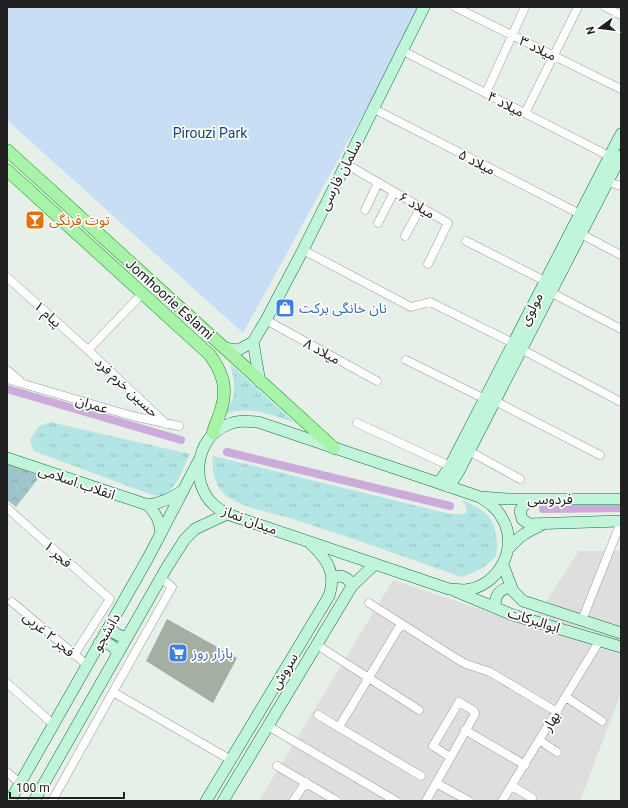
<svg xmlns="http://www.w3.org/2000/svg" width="628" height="808" viewBox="0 0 628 808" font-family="Roboto,'Noto Sans Arabic',sans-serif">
  <defs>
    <pattern id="grass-tufts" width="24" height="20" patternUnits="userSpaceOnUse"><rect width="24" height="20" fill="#b2e5e3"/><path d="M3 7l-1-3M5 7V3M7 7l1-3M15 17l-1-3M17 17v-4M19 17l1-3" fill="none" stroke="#99c4c2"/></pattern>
    <pattern id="forest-crowns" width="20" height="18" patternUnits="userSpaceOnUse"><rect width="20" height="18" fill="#9fc5cb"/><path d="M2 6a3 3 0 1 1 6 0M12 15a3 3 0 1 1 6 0" fill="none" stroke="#89a9ae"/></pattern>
  </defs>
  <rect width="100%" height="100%" fill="#e7f0e8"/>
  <path fill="#dddedd" d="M579 551H621V693L580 801H259L393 580 530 626Z"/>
  <path fill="url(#grass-tufts)" d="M230 364 295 423C272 415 250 405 225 414 237 394 236 386 230 364Z
    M50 422 190 454 178 480 166 496 152 495 34 451 30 440 39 426Z
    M213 456 450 514H464L467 511 465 504 461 500C470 504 479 507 486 514 492 520 495 526 496 535 497 540 498 549 496 554 491 566 472 574 461 577 408 558 355 539 302 522 278 513 249 511 228 497 215 488 211 470 213 456Z"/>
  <path fill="url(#forest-crowns)" d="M7 464 40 476 16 507 7 500Z"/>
  <path fill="#c8def5" d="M7 7H422L243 333 7 120Z"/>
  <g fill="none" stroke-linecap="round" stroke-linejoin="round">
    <path stroke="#caabd9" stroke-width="8" d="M7 389 181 440
      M227 452 450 506
      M543 509 621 508"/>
  </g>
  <path fill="#a5aea3" d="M167 619 237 658 213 703 146 661Z"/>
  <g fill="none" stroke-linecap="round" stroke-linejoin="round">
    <defs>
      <path id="street" d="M455 7 621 89
        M605 7 621 15
        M403 51 609 156
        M486 93 525 7
        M374 109 580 214
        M525 113 578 7
        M346 164 448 223 428 264
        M608 182 621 186
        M365 210 378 183
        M378 223 394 192
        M581 234 621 255
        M405 236 421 207
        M466 241 545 281
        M303 250 411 307 430 302 513 343
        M7 277 88 350 166 424
        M550 292 621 329
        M266 320 377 381
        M521 349 621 402
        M88 350 143 293
        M406 360 485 399
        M7 370 20 381
        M7 379 132 416 179 426
        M495 401 600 455
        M357 423 450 466
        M469 451 520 479
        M7 508 110 599 74 655
        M12 602 87 665
        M369 603 457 659 466 664 490 672 557 712
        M582 620 621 522
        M317 645 419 710
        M7 683 53 724
        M113 692 172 587 161 578
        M566 697 602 721
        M318 715 421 776
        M268 726 396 801
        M339 727 401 624
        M465 730 525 765
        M539 740 557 752
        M277 766 337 801
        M7 772 20 783
        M436 783 469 801
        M512 786 532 798
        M52 801 113 692 231 760
        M293 801 306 782
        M426 801 475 714 474 711 459 702 433 746 450 757
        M502 801 600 640"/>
      <path id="secondary" d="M253 342 266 320 303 250 424 7
        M253 342 260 382
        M224 348 238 350 253 342
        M7 458 148 505C156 514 160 521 161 533
        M439 483 450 466 621 134
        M449 487 459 471 621 156
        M480 497C489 503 497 508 502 518 520 547 498 588 464 590 459 590 454 589 449 589L227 514C223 511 218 509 214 505 189 483 196 437 227 425 237 420 247 421 258 422L480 497 508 499H621
        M535 499 525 504 520 511 522 519 529 524 621 521
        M148 505C160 503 171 499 182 491
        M508 549C518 538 526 531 540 526
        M503 565 513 591 523 601 621 633
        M332 578C341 574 349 577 352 586
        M455 591 513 615 621 647
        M495 607C495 595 499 589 511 587
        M110 625C113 634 119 637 128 636
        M99 643C109 642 114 646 118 654
        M10 801 148 558 198 462
        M34 801 167 567 185 539 195 529 227 514
        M206 801 329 596C337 573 327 559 310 543
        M223 801 352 586 375 564"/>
      <path id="primary" d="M7 150 334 448
        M7 170 210 355C224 375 228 389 220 413 218 420 214 426 213 433"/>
    </defs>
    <use href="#street" stroke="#9a9a9a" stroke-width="9"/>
    <use href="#secondary" stroke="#0e7044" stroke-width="12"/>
    <use href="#primary" stroke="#0d8f1b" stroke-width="13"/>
    <use href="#street" stroke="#fff" stroke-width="8"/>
    <use href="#secondary" stroke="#c0f5da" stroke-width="11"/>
    <use href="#primary" stroke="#a7f4a8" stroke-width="12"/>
  </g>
  <defs>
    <symbol id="bar-square" viewBox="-11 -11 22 22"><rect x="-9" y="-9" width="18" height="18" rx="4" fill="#e8710a" stroke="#fff"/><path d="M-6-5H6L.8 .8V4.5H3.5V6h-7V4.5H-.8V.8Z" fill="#fff"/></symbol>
    <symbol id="shop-square" viewBox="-11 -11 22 22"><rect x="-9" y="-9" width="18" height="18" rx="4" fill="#3f7fe0" stroke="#fff"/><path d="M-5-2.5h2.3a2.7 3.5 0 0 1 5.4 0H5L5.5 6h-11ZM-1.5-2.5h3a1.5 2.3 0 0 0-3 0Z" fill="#fff"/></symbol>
    <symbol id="supermarket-square" viewBox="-11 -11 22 22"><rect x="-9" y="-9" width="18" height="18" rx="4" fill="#3f7fe0" stroke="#fff"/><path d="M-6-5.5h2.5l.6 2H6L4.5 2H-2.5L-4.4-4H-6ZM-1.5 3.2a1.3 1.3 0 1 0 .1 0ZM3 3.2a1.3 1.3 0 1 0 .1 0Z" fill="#fff"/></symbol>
  </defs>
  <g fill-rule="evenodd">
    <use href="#bar-square" x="24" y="209" width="22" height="22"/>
    <use href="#shop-square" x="274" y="297" width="22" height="22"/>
    <use href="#supermarket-square" x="167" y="642" width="22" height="22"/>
  </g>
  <g text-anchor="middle" stroke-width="3.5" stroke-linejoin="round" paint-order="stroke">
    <g font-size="14" fill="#202020" stroke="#fff">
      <text transform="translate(538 48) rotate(26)" y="5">میلاد ۳</text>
      <text transform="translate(506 104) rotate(27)" y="5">میلاد ۴</text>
      <text transform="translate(477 162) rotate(27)" y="5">میلاد ۵</text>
      <text transform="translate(340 175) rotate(-63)" y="5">سلمان فارسی</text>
      <text transform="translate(417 205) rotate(30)" y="5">میلاد ۶</text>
      <text transform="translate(170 299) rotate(42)" y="5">Jomhoorie Eslami</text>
      <text transform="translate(531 309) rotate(-63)" y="5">مولوی</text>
      <text transform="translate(48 314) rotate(42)" y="5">پیام ۱</text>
      <text transform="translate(322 351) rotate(28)" y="5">میلاد ۸</text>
      <text transform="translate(127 387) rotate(43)" y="5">حسین خرم فرد</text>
      <text transform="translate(92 404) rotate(17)" y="5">عمران</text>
      <text transform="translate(77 482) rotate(19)" y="5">انقلاب اسلامی</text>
      <text x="550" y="504">فردوسی</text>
      <text transform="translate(250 520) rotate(21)" y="5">میدان نماز</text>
      <text transform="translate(58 554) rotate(42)" y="5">فجر ۱</text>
      <text transform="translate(534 620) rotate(18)" y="5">ابوالبرکات</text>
      <text transform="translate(106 632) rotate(-60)" y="5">دانشجو</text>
      <text transform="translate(49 634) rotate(40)" y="5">فجر ۲ غربی</text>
      <text transform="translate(284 671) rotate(-59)" y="5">سروش</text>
      <text transform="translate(551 721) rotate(-59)" y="5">بهار</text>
    </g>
    <g font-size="14" fill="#154377" stroke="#fff">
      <text x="210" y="138">Pirouzi Park</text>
    </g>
    <g font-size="14" fill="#c56008" stroke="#fff" text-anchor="start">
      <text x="49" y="225">توت فرنگی</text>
    </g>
    <g font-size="14" fill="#366cbe" stroke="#fff" text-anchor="start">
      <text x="299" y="313">نان خانگی برکت</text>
      <text x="192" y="658">بازار روز</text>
    </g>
  </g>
  <rect width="628" height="808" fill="none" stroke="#202020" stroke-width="16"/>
  <g transform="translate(600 28) rotate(255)" stroke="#ffffff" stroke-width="3" paint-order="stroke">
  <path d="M0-3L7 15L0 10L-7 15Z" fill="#202020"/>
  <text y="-6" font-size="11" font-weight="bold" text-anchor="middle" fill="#202020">N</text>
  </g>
  <path d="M10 792v6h114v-6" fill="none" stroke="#202020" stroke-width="2"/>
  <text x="16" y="792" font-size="12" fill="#202020" stroke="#ffffff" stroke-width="3" paint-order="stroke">100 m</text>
</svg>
